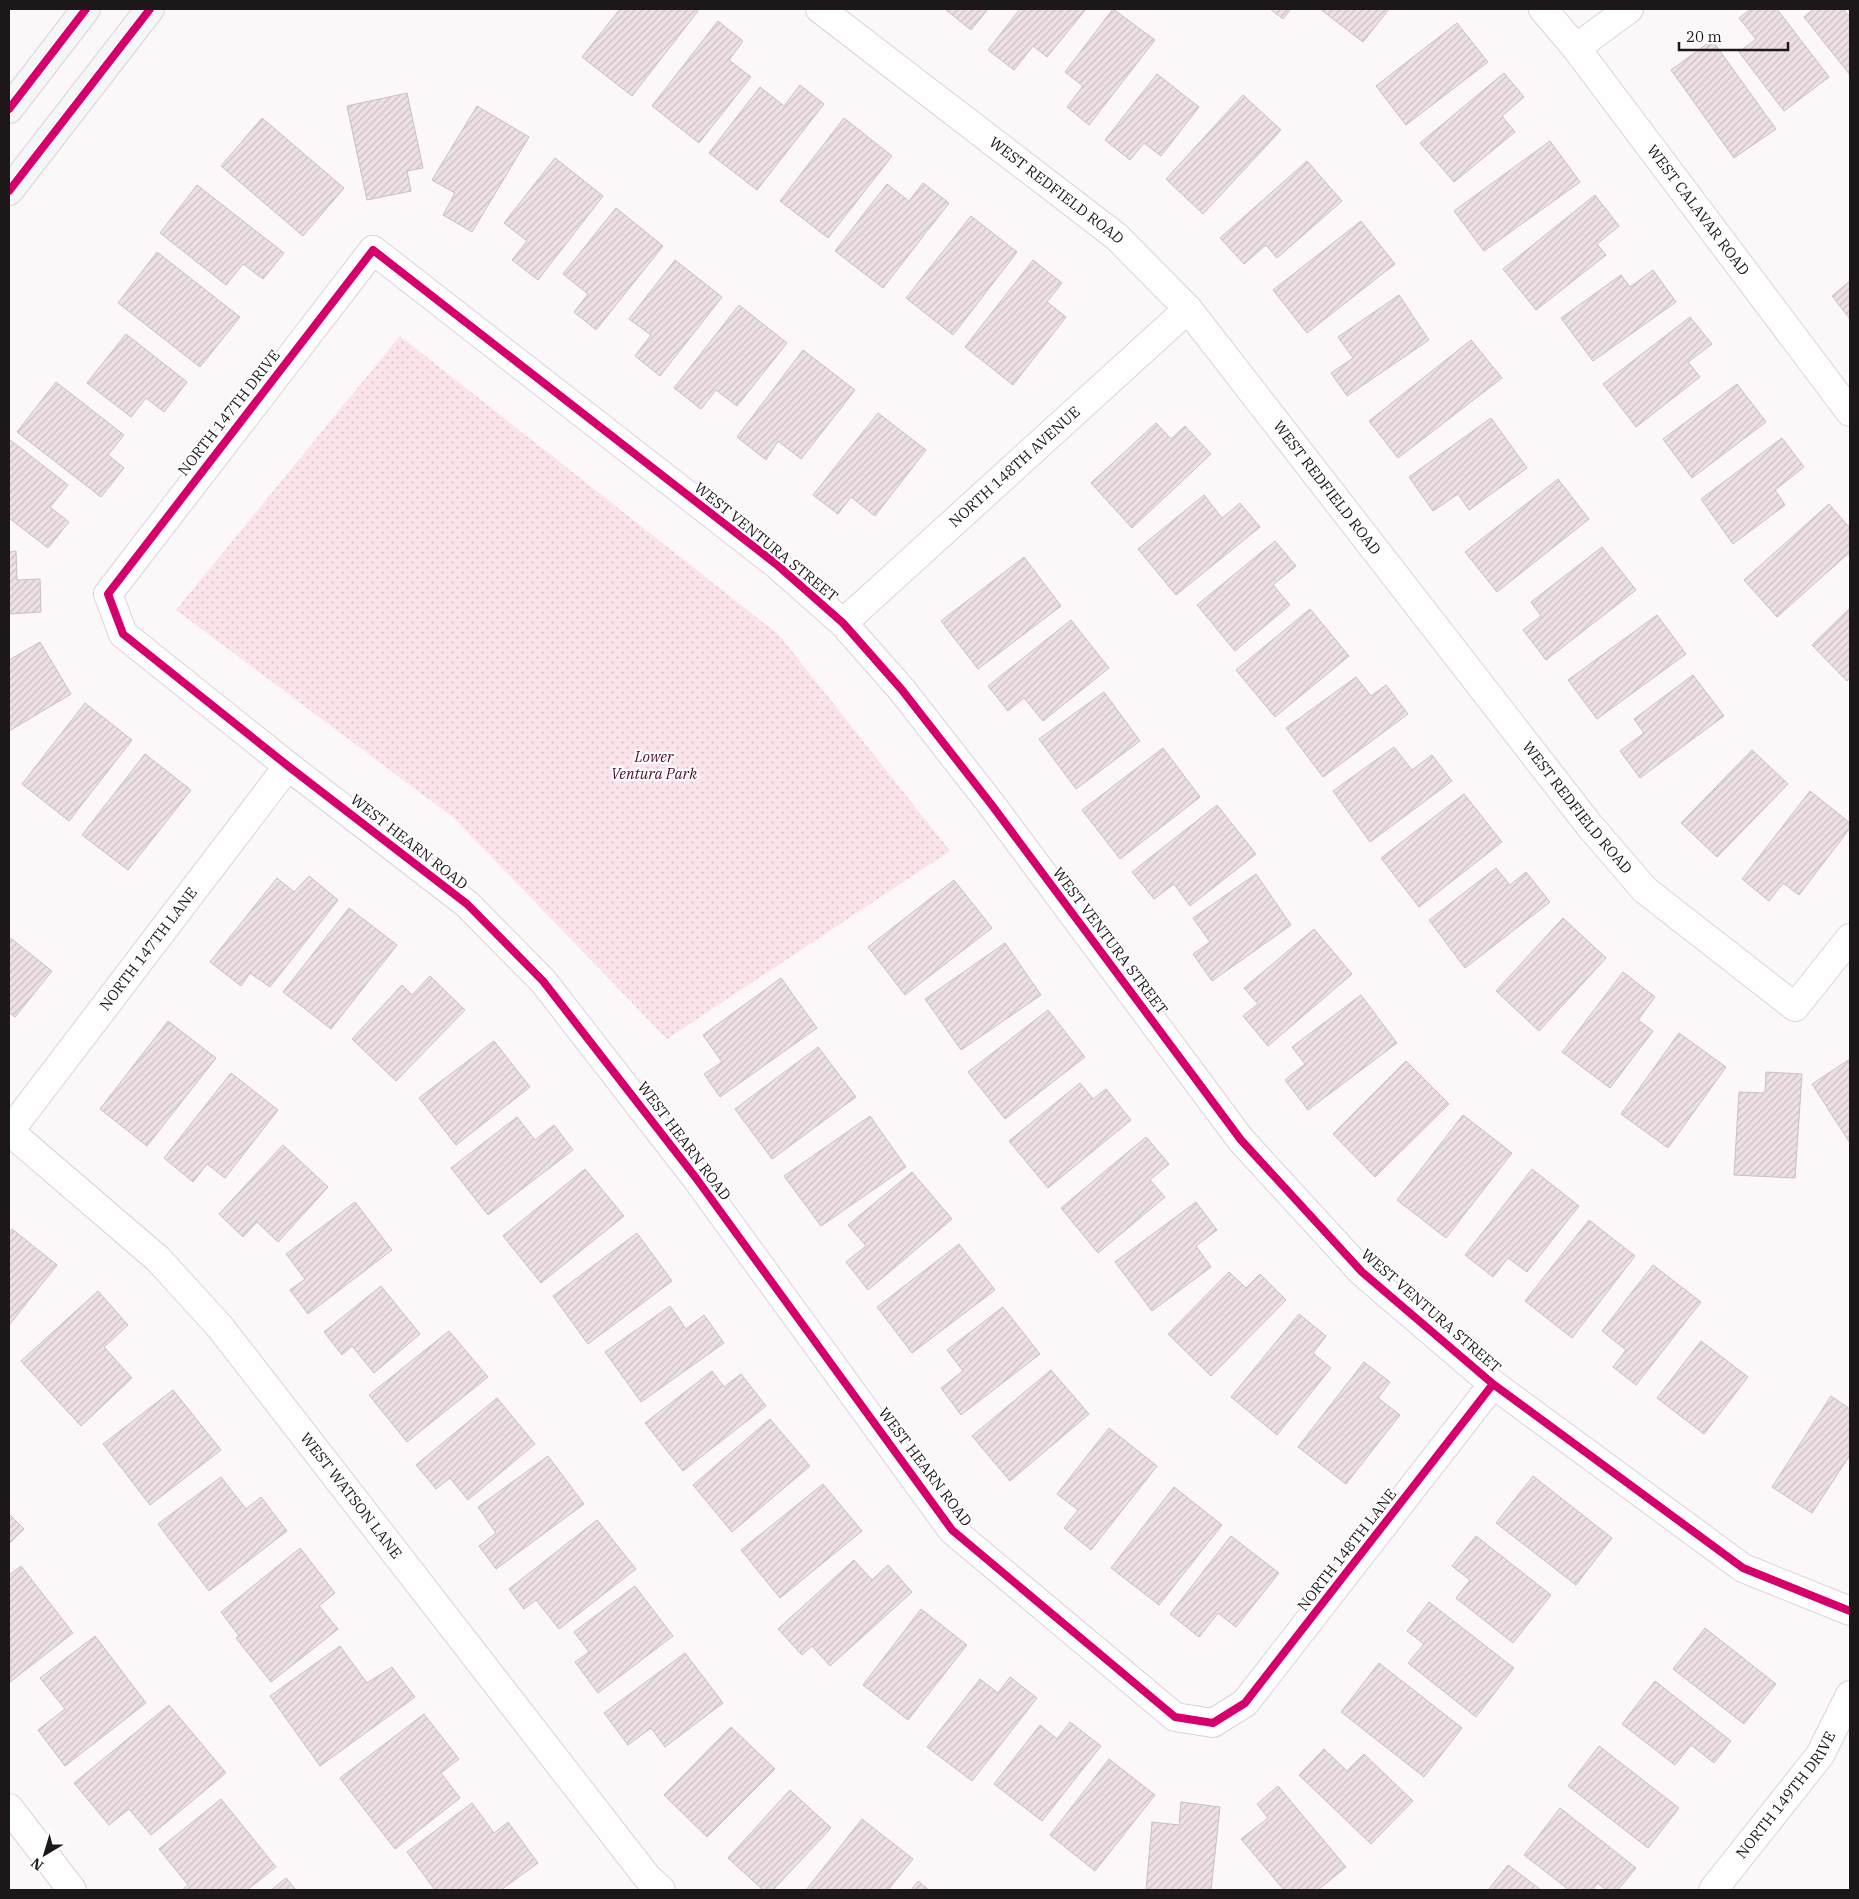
<svg xmlns="http://www.w3.org/2000/svg" width="1859" height="1899" viewBox="0 0 1859 1899" font-family="'IBM Plex Serif',serif">
  <defs>
    <pattern id="park-dots" width="8" height="8" patternUnits="userSpaceOnUse" patternTransform="scale(1.25)"><rect width="8" height="8" fill="#fbe3ea"/><path d="M2 2h.1M6 6h.1" fill="none" stroke="#d7c2c8" stroke-width="1.8" stroke-linecap="round"/></pattern>
    <pattern id="building-hatch" width="6" height="6" patternUnits="userSpaceOnUse" patternTransform="scale(1.25)"><rect width="6" height="6" fill="#eee0e5"/><path d="M-1 1l2-2M0 6l6-6M5 7l2-2" fill="none" stroke="#ccbfc4"/></pattern>
  </defs>
  <rect width="100%" height="100%" fill="#fcf7f8"/>
  <path fill="url(#park-dots)" d="M400 336 779 635 950 851 667 1039 454 818 176 610Z"/>
  <path fill="url(#building-hatch)" stroke="#c7c2c3" d="M620 9H695L698 11 632 96 582 57Z
    M947 9H988L971 30 946 10Z
    M1020 9H1086L1047 57 1033 46 1014 70 988 50Z
    M1113 9 1155 40 1089 125 1067 107 1083 86 1065 72Z
    M1270 9H1291L1283 19Z
    M1320 9H1389L1363 42Z
    M1751 9H1777L1829 77 1784 111 1739 52 1756 39 1739 18Z
    M1814 9H1843L1849 16 1850 15V75L1804 17Z
    M718 21 743 41 729 60 751 77 699 143 652 106Z
    M1457 23 1488 62 1406 125 1376 86Z
    M1712 40 1776 129 1734 158 1671 70Z
    M1504 73 1524 97 1502 116 1515 132 1454 182 1420 143Z
    M1157 74 1199 107 1161 156 1144 143 1130 160 1105 140Z
    M800 85 824 104 757 190 709 153 760 87 784 106Z
    M407 93 423 168 407 171 411 191 367 200 347 106Z
    M1243 95 1281 130 1203 214 1166 179Z
    M477 106 529 137 472 232 443 215 455 193 432 180Z
    M262 118 344 188 303 236 221 166Z
    M844 118 892 156 828 238 780 201Z
    M1550 141 1580 182 1484 251 1454 211Z
    M555 158 603 196 538 280 512 260 527 241 504 223Z
    M1307 161 1342 201 1277 258 1266 245 1244 264 1220 238Z
    M923 183 949 203 883 288 835 251 887 184 909 201Z
    M197 185 284 253 263 279 243 264 226 285 160 233Z
    M1595 195 1619 226 1597 244 1606 255 1536 310 1503 269Z
    M616 208 663 246 596 330 574 312 588 294 563 274Z
    M971 216 1017 252 953 335 906 298Z
    M1361 221 1395 264 1307 333 1273 290Z
    M157 252 240 317 200 367 118 303Z
    M675 260 722 297 660 376 635 356 651 335 629 319Z
    M1033 260 1062 283 1047 302 1066 317 1013 385 965 347Z
    M1653 270 1676 302 1593 361 1561 318 1621 275 1630 287Z
    M1850 281V319L1832 296Z
    M1399 295 1429 340 1347 396 1331 373 1353 358 1338 337Z
    M739 305 787 343 737 406 716 390 701 409 674 388Z
    M1690 317 1712 344 1688 362 1700 377 1636 427 1603 384Z
    M126 334 187 382 164 412 146 398 131 417 87 383Z
    M1471 340 1502 378 1398 458 1369 421Z
    M803 350 855 390 801 459 778 441 766 460 737 437Z
    M56 382 124 435 108 455 124 468 101 497 17 432Z
    M1737 384 1766 422 1692 478 1663 439Z
    M878 413 926 450 875 516 851 497 838 514 813 495Z
    M1491 418 1527 468 1469 510 1458 494 1433 511 1409 477Z
    M1156 423 1171 439 1185 426 1211 454 1132 528 1091 483Z
    M1782 438 1804 467 1775 490 1785 505 1733 544 1701 499Z
    M9 439 68 485 50 507 69 522 48 548 9 518Z
    M1558 479 1589 519 1497 592 1465 552Z
    M1204 495 1222 518 1240 503 1260 527 1176 595 1138 549Z
    M1829 504 1850 528V552L1777 617 1744 580Z
    M1275 541 1296 566 1273 585 1290 605 1235 651 1197 605Z
    M1602 547 1636 590 1546 660 1523 630 1541 616 1531 602Z
    M16 551 17 580 40 579 41 612 9 614V552Z
    M1024 557 1061 606 978 669 941 621Z
    M1850 608V677L1847 681 1812 645Z
    M1310 609 1349 656 1275 717 1236 670Z
    M1657 615 1686 654 1597 719 1568 680Z
    M1071 620 1109 668 1043 721 1024 698 1008 711 988 686Z
    M40 642 71 694 9 731V660Z
    M1693 675 1724 716 1640 778 1620 751 1644 733 1634 719Z
    M1356 677 1371 696 1386 685 1408 714 1323 777 1286 728Z
    M1104 692 1140 741 1076 789 1039 739Z
    M85 703 132 740 69 821 22 784Z
    M1394 747 1412 770 1432 755 1452 781 1370 842 1333 791Z
    M1163 748 1200 797 1120 859 1082 810Z
    M1752 750 1788 784 1717 857 1681 823Z
    M145 754 191 790 128 870 82 835Z
    M1810 791 1850 823V828L1799 895 1783 883 1769 901 1742 879Z
    M1464 794 1502 842 1419 907 1381 858Z
    M1217 805 1256 854 1190 906 1174 884 1154 899 1132 872Z
    M1496 868 1510 885 1526 872 1550 902 1465 968 1429 920Z
    M1256 874 1291 925 1212 981 1193 954 1210 942 1193 918Z
    M309 876 338 900 270 987 250 973 241 986 210 962 277 878 294 892Z
    M954 880 992 928 905 995 868 947Z
    M349 908 397 945 331 1029 283 992Z
    M1563 918 1606 958 1539 1031 1496 991Z
    M1314 929 1352 974 1268 1046 1243 1016 1258 1004 1244 988Z
    M9 937 52 971 15 1017 9 1012Z
    M1005 943 1041 995 961 1050 925 999Z
    M1623 972 1655 997 1638 1020 1653 1031 1610 1088 1562 1052Z
    M430 976 465 1010 396 1081 352 1039 402 985 412 995Z
    M781 978 817 1028 720 1097 704 1074 722 1062 703 1035Z
    M1361 995 1397 1043 1308 1110 1285 1080 1305 1064 1292 1047Z
    M1048 1010 1085 1057 1005 1119 968 1072Z
    M168 1021 216 1058 147 1146 100 1109Z
    M1679 1033 1726 1067 1668 1148 1621 1114Z
    M494 1041 530 1087 456 1145 419 1098Z
    M818 1047 856 1097 772 1159 735 1109Z
    M1850 1059V1143L1812 1084Z
    M1406 1061 1449 1104 1375 1177 1333 1134Z
    M1766 1072 1802 1074 1795 1178 1734 1175 1739 1092 1765 1093Z
    M231 1073 278 1110 225 1178 207 1164 193 1182 164 1158Z
    M1080 1083 1093 1099 1106 1089 1131 1120 1048 1188 1009 1141Z
    M1463 1115 1512 1153 1446 1238 1397 1200Z
    M870 1116 906 1167 821 1226 784 1176Z
    M517 1117 535 1140 554 1125 573 1150 488 1215 451 1168Z
    M1146 1137 1169 1164 1150 1180 1165 1197 1098 1253 1061 1208Z
    M283 1145 328 1187 278 1242 257 1222 243 1237 219 1214Z
    M585 1169 624 1216 541 1283 503 1236Z
    M1532 1169 1579 1206 1527 1272 1508 1258 1493 1277 1465 1255Z
    M912 1172 952 1219 868 1290 846 1262 866 1246 848 1225Z
    M355 1202 392 1250 308 1314 290 1290 305 1279 286 1254Z
    M1196 1202 1217 1230 1196 1246 1211 1267 1152 1311 1115 1262Z
    M1589 1220 1635 1256 1572 1338 1525 1301Z
    M12 1229 57 1265 9 1325V1233Z
    M637 1233 672 1281 588 1344 553 1296Z
    M959 1244 995 1290 912 1353 877 1307Z
    M1653 1265 1701 1302 1636 1385 1613 1367 1626 1350 1602 1331Z
    M1229 1272 1246 1288 1260 1274 1286 1300 1211 1376 1168 1334Z
    M381 1286 420 1334 374 1373 352 1346 342 1355 324 1332Z
    M98 1291 128 1325 104 1347 132 1378 81 1426 21 1361Z
    M670 1306 686 1329 704 1315 724 1343 641 1402 605 1352Z
    M1003 1307 1040 1354 961 1415 941 1388 963 1371 947 1350Z
    M1299 1314 1326 1336 1313 1353 1331 1368 1277 1435 1231 1397Z
    M449 1331 488 1377 407 1442 369 1395Z
    M1701 1341 1748 1377 1704 1434 1657 1398Z
    M1364 1362 1390 1382 1378 1398 1400 1415 1346 1484 1298 1447Z
    M1051 1370 1089 1414 1010 1481 972 1436Z
    M712 1371 724 1387 741 1374 766 1406 683 1471 645 1423Z
    M173 1390 221 1450 150 1505 103 1444Z
    M1831 1396 1850 1409V1455L1812 1513 1772 1487Z
    M497 1398 535 1444 468 1500 450 1478 436 1489 416 1465Z
    M770 1419 810 1466 732 1532 693 1485Z
    M1109 1428 1157 1466 1091 1550 1064 1528 1078 1510 1057 1494Z
    M548 1456 584 1504 496 1569 479 1546 496 1533 478 1507Z
    M1533 1476 1612 1538 1576 1585 1496 1523Z
    M221 1477 246 1509 261 1497 287 1531 209 1591 158 1524Z
    M823 1484 862 1531 780 1598 741 1550Z
    M1174 1487 1222 1525 1159 1605 1111 1568Z
    M9 1514 24 1529 9 1544Z
    M597 1520 636 1569 559 1629 536 1600 524 1609 509 1589Z
    M1231 1536 1279 1573 1236 1627 1218 1613 1199 1637 1170 1614Z
    M1476 1536 1551 1595 1513 1643 1456 1598 1470 1580 1452 1566Z
    M300 1548 335 1593 319 1606 338 1629 271 1682 236 1638 239 1636 221 1612Z
    M854 1560 872 1580 888 1565 912 1592 830 1666 812 1646 802 1655 778 1629Z
    M21 1566 73 1633 10 1682 9 1575Z
    M635 1586 673 1636 598 1693 575 1662 589 1652 574 1632Z
    M1429 1602 1514 1668 1476 1717 1408 1663 1424 1644 1407 1631Z
    M921 1609 967 1645 908 1720 863 1685Z
    M1705 1628 1776 1684 1744 1724 1673 1669Z
    M95 1636 146 1703 65 1766 38 1730 65 1709 40 1678Z
    M340 1646 367 1683 392 1667 415 1697 320 1766 270 1696Z
    M685 1653 723 1703 665 1747 651 1728 628 1745 604 1713Z
    M1379 1663 1462 1728 1424 1777 1341 1712Z
    M1010 1677 1037 1698 972 1781 927 1747 980 1679 998 1693Z
    M1655 1681 1731 1741 1714 1763 1691 1745 1675 1765 1622 1724Z
    M169 1705 226 1773 151 1835 129 1809 109 1825 74 1783Z
    M424 1714 459 1759 441 1773 460 1798 395 1849 340 1778Z
    M1070 1722 1101 1746 1042 1821 994 1784 1040 1725 1057 1739Z
    M731 1727 775 1769 707 1837 664 1795Z
    M1599 1746 1679 1808 1648 1848 1568 1786Z
    M1324 1749 1347 1771 1364 1754 1413 1801 1371 1844 1299 1775Z
    M1109 1759 1155 1795 1095 1871 1050 1835Z
    M1278 1786 1346 1867 1318 1890H1284L1241 1839 1268 1818 1257 1804Z
    M790 1790 831 1828 773 1890H763L728 1858Z
    M221 1799 276 1867 247 1890H182L188 1885 159 1849Z
    M1181 1802 1220 1807 1211 1890H1146L1152 1822 1179 1825Z
    M472 1803 494 1833 508 1822 538 1863 501 1890H435L407 1852Z
    M1560 1808 1636 1868 1618 1890H1606L1598 1883 1592 1890H1569L1524 1855Z
    M862 1819 913 1859 888 1890H806Z
    M1508 1865 1541 1890H1488Z
    M286 1878 296 1890H271Z
    M918 1881 929 1890H911Z"/>
  <g fill="none" stroke-linecap="round" stroke-linejoin="round">
    <defs>
      <g id="street">
        <path id="s1" d="M820 9 1117 237 1188 309 1589 825 1645 890 1795 1007 1850 938"/>
        <path id="s2" d="M1543 9 1576 48 1850 412"/>
        <path d="M1576 48 1629 9"/>
        <path id="s3" d="M843 623 1188 309"/>
        <path id="s4" d="M9 1131 158 1259 220 1327 647 1877 661 1890"/>
        <path id="s5" d="M9 1132 288 766"/>
        <path d="M1493 1384 1245 1703 1213 1723 1175 1717 952 1530 696 1178 543 981 467 904 288 766 123 634 108 594 373 250 776 564 843 623 902 690 991 804 1241 1140 1362 1272 1493 1384 1743 1568 1850 1611"/>
        <path d="M9 1808 72 1890"/>
        <path id="s6" d="M1713 1890 1820 1755 1850 1695"/>
      </g>
      <path id="secondary" d="M9 109 86 9
        M9 191 150 9"/>
    </defs>
    <use href="#street" stroke="#d9d5d6" stroke-width="30"/>
    <use href="#secondary" stroke="#d9d5d6" stroke-width="30"/>
    <use href="#street" stroke="#fffefe" stroke-width="28"/>
    <use href="#secondary" stroke="#f4f6f8" stroke-width="28"/>
    <defs>
      <path id="cycleway" d="M9 109 86 9
        M9 191 150 9
        M1493 1384 1245 1703 1213 1723 1175 1717 952 1530 696 1178 543 981 467 904 288 766 123 634 108 594 373 250 776 564 843 623 902 690 991 804 1241 1140 1362 1272 1493 1384 1743 1568 1850 1611"/>
    </defs>
    <use href="#cycleway" stroke="#fff" stroke-width="11"/>
    <use href="#cycleway" stroke="#d6006c" stroke-width="8"/>
  </g>
  <g text-anchor="middle" stroke-width="4.5" stroke-linejoin="round" paint-order="stroke">
    <g font-size="15" fill="#1c1718" stroke="#fff">
      <text dy="5" stroke="none"><textPath href="#s1" startOffset="298">WEST REDFIELD ROAD</textPath></text>
      <text dy="5" stroke="none"><textPath href="#s2" startOffset="254">WEST CALAVAR ROAD</textPath></text>
      <text transform="translate(229 413) rotate(-52)" y="5">NORTH 147TH DRIVE</text>
      <text dy="5" stroke="none"><textPath href="#s3" startOffset="232">NORTH 148TH AVENUE</textPath></text>
      <text dy="5" stroke="none"><textPath href="#s1" startOffset="702">WEST REDFIELD ROAD</textPath></text>
      <text transform="translate(766 542) rotate(39)" y="5">WEST VENTURA STREET</text>
      <text dy="5" stroke="none"><textPath href="#s1" startOffset="1108">WEST REDFIELD ROAD</textPath></text>
      <text transform="translate(409 842) rotate(38)" y="5">WEST HEARN ROAD</text>
      <text transform="translate(1110 941) rotate(53)" y="5">WEST VENTURA STREET</text>
      <text dy="5" stroke="none"><textPath href="#s5" startOffset="230">NORTH 147TH LANE</textPath></text>
      <text transform="translate(684 1141) rotate(53)" y="5">WEST HEARN ROAD</text>
      <text transform="translate(1431 1311) rotate(41)" y="5">WEST VENTURA STREET</text>
      <text transform="translate(925 1467) rotate(53)" y="5">WEST HEARN ROAD</text>
      <text dy="5" stroke="none"><textPath href="#s4" startOffset="502">WEST WATSON LANE</textPath></text>
      <text transform="translate(1347 1550) rotate(-52)" y="5">NORTH 148TH LANE</text>
      <text dy="5" stroke="none"><textPath href="#s6" startOffset="120">NORTH 149TH DRIVE</textPath></text>
    </g>
    <g font-size="15" font-style="italic" fill="#510c2a" stroke="#fff">
      <text x="654" y="762">Lower<tspan x="654" dy="17">Ventura Park</tspan></text>
    </g>
  </g>
  <rect width="1859" height="1899" fill="none" stroke="#1c1718" stroke-width="20"/>
  <g transform="translate(45 1854) rotate(218)" stroke="#ffffff" stroke-width="4" paint-order="stroke">
  <path d="M0-4L9 19L0 12L-9 19Z" fill="#1c1718"/>
  <text y="-8" font-size="14" font-weight="bold" text-anchor="middle" fill="#1c1718">N</text>
  </g>
  <path d="M1679 42v8h109v-8" fill="none" stroke="#1c1718" stroke-width="2.5"/>
  <text x="1686" y="42" font-size="15" fill="#1c1718" stroke="#ffffff" stroke-width="4" paint-order="stroke">20 m</text>
</svg>
